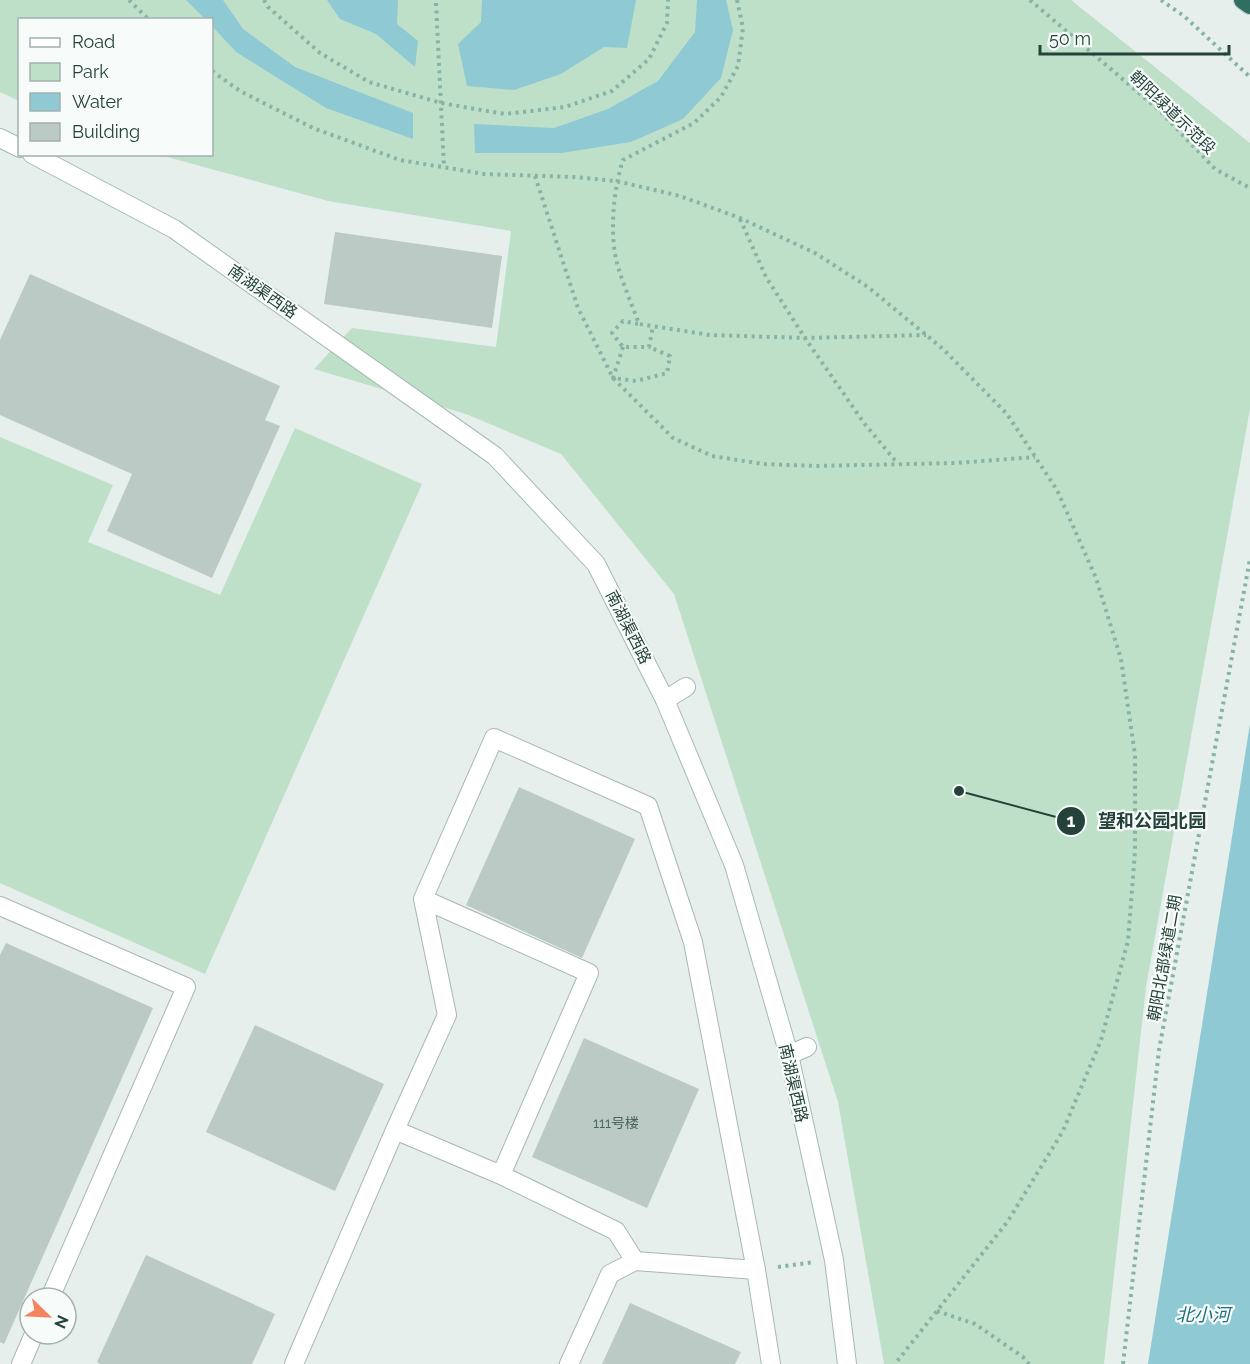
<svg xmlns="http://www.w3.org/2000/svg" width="1250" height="1364" viewBox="0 0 1250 1364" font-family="Raleway,'Noto Sans SC',sans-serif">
  <rect width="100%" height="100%" fill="#e6efeb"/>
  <path fill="#bfe0c8" d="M0 0H1071L1250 143V409L1146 987 1104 1364H884L838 1102 674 594 561 454 466 414 314 369 352 328 496 347 511 231 328 201 160 155 212 154V20H20L19 101 0 92Z
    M295 428 422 484 205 974 0 883V437L113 485 88 542 220 595Z"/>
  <path fill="#8ec9d4" d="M186 0H223L243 29 295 67 413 113V139L326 108 236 52 212 26V20L205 19Z
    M327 0H398L397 24 418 41 415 67 376 34 340 19Z
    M482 0H636L627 48 604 47 561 74 514 90 467 86 458 44 481 22Z
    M697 0H726L733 30 721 78 683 119 631 142 561 153H475L474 124 554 128 608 109 658 81 695 32Z
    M1250 724V1364H1148Z"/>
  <path fill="#bbcac4" d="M335 232 502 256 492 328 324 304Z
    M30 274 280 386 265 420 280 426 212 578 107 531 132 474 0 415V340Z
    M519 787 635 839 582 958 466 905Z
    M6 943 153 1008 4 1344 0 1342V955Z
    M255 1025 384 1084 335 1191 206 1132Z
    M584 1038 699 1089 647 1208 532 1157Z
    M146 1255 275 1314 252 1364H100L97 1362Z
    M630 1303 741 1352 735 1364H602Z"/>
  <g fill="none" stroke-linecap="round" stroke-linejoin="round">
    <defs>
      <path id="street" d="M665 700 686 687
        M423 899 589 973 501 1175
        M0 906 186 987 50 1298
        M789 1055 807 1047
        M395 1130 501 1175 616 1231 635 1261 610 1274 569 1364
        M635 1261 756 1270
        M21 1364 34 1334
        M294 1364 395 1130 447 1015 423 899 494 738 648 806 693 942 756 1270 771 1364"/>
      <path id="secondary" d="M0 138 20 148
        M32 154 174 229 495 456 596 564 665 700 734 865 789 1055 834 1260 847 1364"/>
      <path id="highway" d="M1243 0 1250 5"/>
    </defs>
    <use href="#street" stroke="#a8b8b2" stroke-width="20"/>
    <use href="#secondary" stroke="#a4bbb3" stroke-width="20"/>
    <use href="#highway" stroke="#c2cac8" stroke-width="20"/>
    <path stroke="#86b3a5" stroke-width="4" stroke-dasharray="3 4.5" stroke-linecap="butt" d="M129 0 149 20
      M264 0 268 7 320 53 369 82 441 103 505 114 565 107 612 91 649 59 667 23 668 0
      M737 0 743 28 738 66 721 97 694 123 623 160C613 191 609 235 618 267 624 286 632 305 639 324L710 335 805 338 926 335
      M1030 0 1160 111 1215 169 1250 188
      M1161 0 1184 16 1250 77
      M436 3 444 167
      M212 71 240 91 313 128 400 160 484 174 574 177 616 181 680 196 740 218 815 253 868 287 943 349 1007 414 1057 490 1096 578 1121 659 1135 755V851L1128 941 1101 1040 1063 1131 1008 1221 895 1364
      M535 176 578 308 613 378 673 438 712 456 763 464 816 466 956 463 1035 457
      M740 219 766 277 805 338 864 423 898 464
      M638 324 623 321 612 333 623 347H649L653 326
      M623 347 613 378 636 381 667 373 670 356 649 347
      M778 1267 815 1262
      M937 1311 975 1324 1023 1357 1029 1364
      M1123 1364 1159 1050 1250 559"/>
    <use href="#street" stroke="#fff" stroke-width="18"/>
    <use href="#secondary" stroke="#fff" stroke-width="18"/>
    <use href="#highway" stroke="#2f6f62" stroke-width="18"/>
  </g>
  <g text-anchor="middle" stroke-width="4.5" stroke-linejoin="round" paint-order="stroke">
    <g font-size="14" fill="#4a645c">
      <text x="616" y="1128">111号楼</text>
    </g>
    <g font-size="16" fill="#24423a" stroke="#f7fbf9">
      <text transform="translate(1173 112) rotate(44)" y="6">朝阳绿道示范段</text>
      <text transform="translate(263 291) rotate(35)" y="6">南湖渠西路</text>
      <text transform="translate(629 627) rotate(63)" y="6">南湖渠西路</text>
      <text transform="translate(1164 958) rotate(-80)" y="6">朝阳北部绿道二期</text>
      <text transform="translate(794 1083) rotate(77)" y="6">南湖渠西路</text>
    </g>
    <g font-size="18" font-style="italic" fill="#1c6f80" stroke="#f7fbf9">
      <text x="1203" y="1321">北小河</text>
    </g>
  </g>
  <path fill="none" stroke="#24423a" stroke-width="2" d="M959 791L1071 821"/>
  <g fill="#24423a" stroke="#f7fbf9" stroke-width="2">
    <circle cx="959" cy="791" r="6"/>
    <circle cx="1071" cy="821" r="15"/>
  </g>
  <g font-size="18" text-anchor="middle" font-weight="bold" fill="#fff">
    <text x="1071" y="827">1</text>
  </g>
  <g font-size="18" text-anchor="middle" font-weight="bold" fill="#24423a" stroke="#f7fbf9" stroke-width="4.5" stroke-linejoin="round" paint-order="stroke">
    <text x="1152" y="827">望和公园北园</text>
  </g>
  <rect x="18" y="18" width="195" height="138" fill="#f7fbf9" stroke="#a3b1ad" stroke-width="1.5"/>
  <rect x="30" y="38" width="30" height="9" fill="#ffffff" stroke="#a3b1ad" stroke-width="1.5"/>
  <text x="72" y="48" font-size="18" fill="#24423a">Road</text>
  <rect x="30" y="63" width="30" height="18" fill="#bfe0c8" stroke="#a3b1ad" stroke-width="1.5"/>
  <text x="72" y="78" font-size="18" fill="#24423a">Park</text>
  <rect x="30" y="93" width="30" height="18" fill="#8ec9d4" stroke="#a3b1ad" stroke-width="1.5"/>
  <text x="72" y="108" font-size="18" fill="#24423a">Water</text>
  <rect x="30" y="123" width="30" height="18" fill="#bbcac4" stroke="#a3b1ad" stroke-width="1.5"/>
  <text x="72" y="138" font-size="18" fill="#24423a">Building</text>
  <g transform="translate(48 1316) rotate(114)"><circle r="28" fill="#f7fbf9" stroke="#a3b1ad" stroke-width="1.5"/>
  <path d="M0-4.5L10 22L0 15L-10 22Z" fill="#f4845f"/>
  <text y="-9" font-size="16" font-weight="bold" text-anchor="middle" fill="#24423a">N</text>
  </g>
  <path d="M1040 45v9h189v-9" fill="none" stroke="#24423a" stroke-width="3"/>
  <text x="1049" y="45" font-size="18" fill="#24423a" stroke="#f7fbf9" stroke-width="4.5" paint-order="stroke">50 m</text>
</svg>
